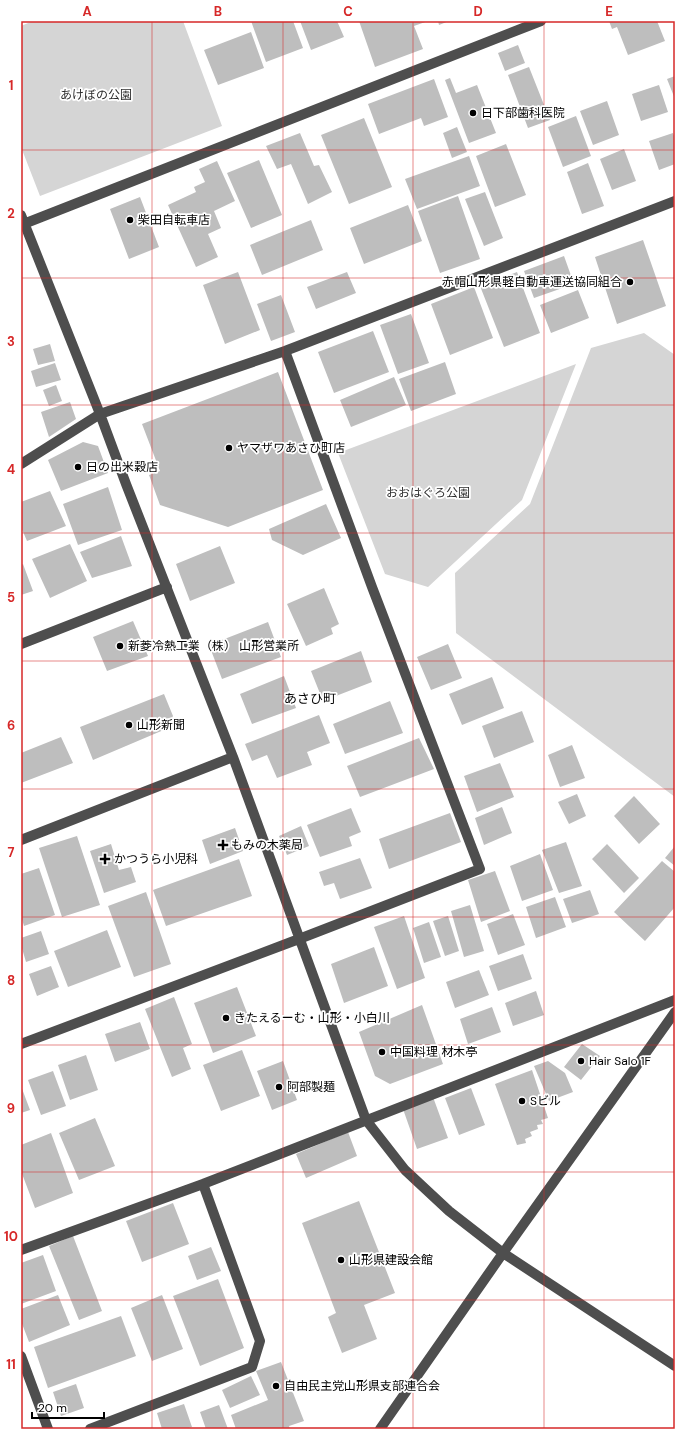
<svg xmlns="http://www.w3.org/2000/svg" width="696" height="1450" viewBox="0 0 696 1450" font-family="'DM Sans','Noto Sans JP',sans-serif">
  <rect width="100%" height="100%" fill="#fff"/>
  <path fill="#d5d5d5" d="M33 21H183L222 126 40 196 21 147V26Z
    M644 333 675 355V797L456 633 455 573 530 504 591 348Z
    M576 364 522 500 428 587 385 574 338 453Z"/>
  <path fill="#bebebe" d="M251 21H293L303 48 266 62Z
    M300 21H337L344 37 311 50Z
    M359 21H428L414 26 423 49 375 67Z
    M438 21H449L439 25Z
    M609 21H657L665 41 628 55 617 27 612 29Z
    M251 32 264 68 218 85 204 50Z
    M518 45 525 63 505 71 498 53Z
    M529 67 550 120 528 128 508 75Z
    M675 76V99L667 79Z
    M450 78 456 93 477 85 496 133 469 143 445 80Z
    M434 79 448 117 424 126 421 118 379 134 368 104Z
    M659 85 668 112 641 121 632 94Z
    M607 101 619 135 593 145 580 111Z
    M576 116 591 156 563 167 548 127Z
    M364 118 392 187 349 204 321 135Z
    M457 127 467 152 452 158 443 133Z
    M300 133 314 166 319 165 332 192 308 204 291 164 277 169 266 146Z
    M673 133 675 139V164L659 170 649 141Z
    M506 144 526 195 495 207 476 156Z
    M624 149 636 181 612 190 600 159Z
    M469 156 480 186 417 209 405 179Z
    M259 160 282 215 251 228 227 173Z
    M217 161 235 201 214 211 221 228 208 234 218 257 196 267 168 205 196 192 194 187 205 182 199 169Z
    M588 163 604 206 582 214 567 172Z
    M485 192 503 238 484 246 465 199Z
    M458 196 480 259 440 273 418 211Z
    M140 197 159 247 129 259 110 209Z
    M408 205 422 241 364 264 350 228Z
    M311 220 323 250 262 275 250 245Z
    M643 240 666 306 617 324 595 257Z
    M564 256 574 284 534 298 524 271Z
    M238 272 260 330 225 344 203 285Z
    M347 272 356 293 316 309 307 287Z
    M517 272 540 333 504 347 480 286Z
    M474 287 493 338 450 355 431 304Z
    M578 290 589 318 551 333 540 305Z
    M281 295 295 332 271 341 257 304Z
    M411 314 429 363 398 374 380 325Z
    M373 331 389 372 334 393 318 352Z
    M50 344 55 361 38 365 33 349Z
    M445 362 456 394 411 411 399 379Z
    M55 363 61 380 36 387 31 371Z
    M278 372 323 490 228 527 160 505 149 475 160 471 142 424Z
    M394 377 406 405 351 427 340 400Z
    M56 385 62 401 49 406 43 390Z
    M70 402 76 419 49 437 41 412Z
    M83 442 98 446 108 473 61 491 48 460Z
    M108 487 122 530 78 545 63 504Z
    M50 491 66 526 27 541 21 527V502Z
    M326 504 341 538 303 555 272 540 269 529Z
    M121 536 132 566 92 578 80 552Z
    M70 544 87 581 50 598 32 559Z
    M220 546 235 583 190 601 176 564Z
    M23 564 33 591 21 595V565Z
    M324 588 339 624 331 628 333 634 306 646 287 604Z
    M133 621 148 656 107 671 93 637Z
    M268 622 281 657 222 679 209 645Z
    M448 644 462 678 431 690 417 657Z
    M361 651 372 682 323 701 311 671Z
    M284 676 296 708 252 724 240 694Z
    M492 677 504 708 462 725 449 694Z
    M164 694 173 716 166 729 93 760 80 727Z
    M390 701 403 733 345 754 333 724Z
    M522 711 534 742 494 758 482 726Z
    M319 715 330 743 307 752 312 765 277 778 267 755 252 761 245 744Z
    M61 737 73 763 21 783V753Z
    M419 738 434 769 360 797 347 766Z
    M572 745 585 778 560 787 548 755Z
    M500 763 514 797 477 812 464 776Z
    M577 794 586 816 569 824 558 802Z
    M634 796 660 824 639 844 614 816Z
    M502 807 512 833 484 845 475 818Z
    M351 808 361 832 349 837 352 846 320 857 307 825Z
    M450 813 461 842 389 869 379 839Z
    M301 826 309 846 287 855 279 836Z
    M235 828 243 851 210 864 202 840Z
    M77 836 100 905 62 917 39 848Z
    M566 842 582 886 559 893 542 850Z
    M111 844 119 870 131 867 136 882 104 893 90 851Z
    M607 844 639 878 624 893 592 859Z
    M675 846V866L665 858Z
    M540 854 553 890 522 901 510 866Z
    M360 858 372 888 340 899 334 883 324 886 319 872Z
    M239 859 252 896 166 926 153 890Z
    M662 861 675 872V907L645 941 614 912Z
    M39 868 55 915 24 926 21 916V874Z
    M495 871 510 911 481 922 468 880Z
    M590 890 599 914 572 923 563 899Z
    M146 892 171 964 134 977 108 906Z
    M555 897 566 927 536 938 526 907Z
    M470 905 484 951 464 957 451 911Z
    M513 914 525 945 498 955 487 924Z
    M404 916 425 978 397 989 374 927Z
    M448 916 459 951 445 956 433 921Z
    M429 922 441 957 424 963 413 928Z
    M107 930 121 967 68 987 54 951Z
    M41 931 49 954 26 962 21 945V938Z
    M374 947 388 986 344 1003 331 964Z
    M523 954 532 979 498 991 489 966Z
    M51 966 59 987 37 996 29 974Z
    M479 970 489 995 455 1008 446 982Z
    M237 987 256 1036 213 1053 194 1003Z
    M536 991 544 1015 513 1026 505 1003Z
    M174 997 192 1044 183 1048 191 1069 172 1077 145 1009Z
    M422 1005 443 1064 390 1084 375 1076 359 1032Z
    M492 1007 501 1032 468 1044 460 1019Z
    M140 1022 150 1049 115 1062 105 1034Z
    M582 1044 600 1056 581 1080 564 1067Z
    M242 1050 260 1096 221 1111 203 1065Z
    M86 1055 98 1090 70 1100 58 1065Z
    M283 1061 297 1100 272 1110 257 1071Z
    M548 1061 565 1073 573 1092 549 1101 534 1066Z
    M532 1070 548 1118 541 1120 543 1124 537 1125 538 1129 530 1132 532 1136 525 1139 526 1143 517 1145 495 1084Z
    M53 1071 66 1106 41 1115 28 1080Z
    M21 1086 30 1110 21 1113Z
    M471 1088 485 1125 459 1135 445 1098Z
    M433 1097 448 1138 417 1149 403 1109Z
    M95 1118 115 1166 79 1180 59 1133Z
    M348 1132 357 1156 306 1178 296 1154Z
    M51 1133 73 1193 35 1208 21 1171V1145Z
    M359 1201 395 1293 364 1305 377 1339 342 1353 328 1317 336 1313 302 1223Z
    M173 1203 189 1244 142 1262 126 1221Z
    M73 1236 102 1311 79 1320 49 1246Z
    M211 1247 221 1271 197 1280 188 1256Z
    M43 1255 56 1291 21 1304V1263Z
    M218 1279 244 1348 200 1366 173 1296Z
    M58 1295 70 1325 29 1342 21 1321V1309Z
    M162 1295 183 1349 152 1361 131 1308Z
    M121 1316 136 1356 48 1388 34 1347Z
    M281 1362 304 1421 289 1426 290 1429H236L231 1415 268 1400 256 1371Z
    M251 1376 260 1395 230 1408 222 1390Z
    M76 1384 84 1408 61 1416 53 1392Z
    M184 1404 192 1427 185 1429H162L157 1413Z
    M219 1405 228 1429H206L200 1412Z"/>
  <g fill="none" stroke-linecap="round" stroke-linejoin="round">
    <path stroke="#4e4e4e" stroke-width="10" d="M21 215 100 414 126 484 233 757 366 1120 405 1170 449 1211 503 1253 675 1366
      M21 225 541 21
      M21 464 100 414 285 351 675 201
      M21 644 167 587
      M21 840 233 757
      M21 1044 299 939 480 869 372 587 285 351
      M21 1250 203 1184 675 1000
      M21 1356 48 1429
      M90 1429 252 1367 260 1341 203 1184
      M380 1429 503 1253 675 1012"/>
  </g>
  <path fill="none" stroke="#d62828" stroke-width="1" stroke-opacity="0.55" d="M152 21V1429M283 21V1429M413 21V1429M544 21V1429M21 150H675M21 278H675M21 405H675M21 533H675M21 661H675M21 789H675M21 917H675M21 1045H675M21 1172H675M21 1300H675"/>
  <g fill="#000" stroke="#fff" stroke-width="1.5">
    <circle cx="473" cy="113" r="4"/>
    <circle cx="130" cy="220" r="4"/>
    <circle cx="630" cy="282" r="4"/>
    <circle cx="229" cy="448" r="4"/>
    <circle cx="78" cy="467" r="4"/>
    <circle cx="120" cy="646" r="4"/>
    <circle cx="129" cy="725" r="4"/>
    <path d="M221 839h4v4h4v4h-4v4h-4v-4h-4v-4h4z"/>
    <path d="M103 853h4v4h4v4h-4v4h-4v-4h-4v-4h4z"/>
    <circle cx="226" cy="1018" r="4"/>
    <circle cx="382" cy="1052" r="4"/>
    <circle cx="581" cy="1061" r="4"/>
    <circle cx="279" cy="1087" r="4"/>
    <circle cx="522" cy="1101" r="4"/>
    <circle cx="341" cy="1260" r="4"/>
    <circle cx="276" cy="1386" r="4"/>
  </g>
  <g text-anchor="middle" stroke-width="3.5" stroke-linejoin="round" paint-order="stroke">
    <g font-size="12" fill="#2c2c2c" stroke="#fff">
      <text x="96" y="99">あけぼの公園</text>
      <text x="428" y="497">おおはぐろ公園</text>
    </g>
    <g font-size="12" fill="#000" stroke="#fff" text-anchor="start">
      <text x="481" y="117">日下部歯科医院</text>
      <text x="138" y="224">柴田自転車店</text>
      <text x="622" y="286" text-anchor="end">赤帽山形県軽自動車運送協同組合</text>
      <text x="237" y="452">ヤマザワあさひ町店</text>
      <text x="86" y="471">日の出米穀店</text>
      <text x="128" y="650">新菱冷熱工業（株） 山形営業所</text>
      <text x="137" y="729">山形新聞</text>
      <text x="231" y="849">もみの木薬局</text>
      <text x="114" y="863">かつうら小児科</text>
      <text x="234" y="1022">きたえるーむ・山形・小白川</text>
      <text x="390" y="1056">中国料理 材木亭</text>
      <text x="589" y="1065">Hair Salo 1F</text>
      <text x="287" y="1091">阿部製麺</text>
      <text x="530" y="1105">Sビル</text>
      <text x="349" y="1264">山形県建設会館</text>
      <text x="284" y="1390">自由民主党山形県支部連合会</text>
    </g>
    <g font-size="13" fill="#000" stroke="#fff">
      <text x="310" y="703">あさひ町</text>
    </g>
  </g>
  <rect width="696" height="1450" fill="none" stroke="#ffffff" stroke-width="44"/>
  <path d="M32 1412v6h72v-6" fill="none" stroke="#000000" stroke-width="2"/>
  <text x="38" y="1412" font-size="12" fill="#000000" stroke="#ffffff" stroke-width="3" paint-order="stroke">20 m</text>
  <rect x="22" y="22" width="652" height="1406" fill="none" stroke="#d62828" stroke-width="1.5"/>
  <g font-size="13" text-anchor="middle" font-weight="bold" fill="#d62828">
    <text x="87" y="16">A</text>
    <text x="218" y="16">B</text>
    <text x="348" y="16">C</text>
    <text x="478" y="16">D</text>
    <text x="609" y="16">E</text>
    <text x="11" y="90">1</text>
    <text x="11" y="218">2</text>
    <text x="11" y="346">3</text>
    <text x="11" y="474">4</text>
    <text x="11" y="602">5</text>
    <text x="11" y="730">6</text>
    <text x="11" y="857">7</text>
    <text x="11" y="985">8</text>
    <text x="11" y="1113">9</text>
    <text x="11" y="1241">10</text>
    <text x="11" y="1369">11</text>
  </g>
</svg>
